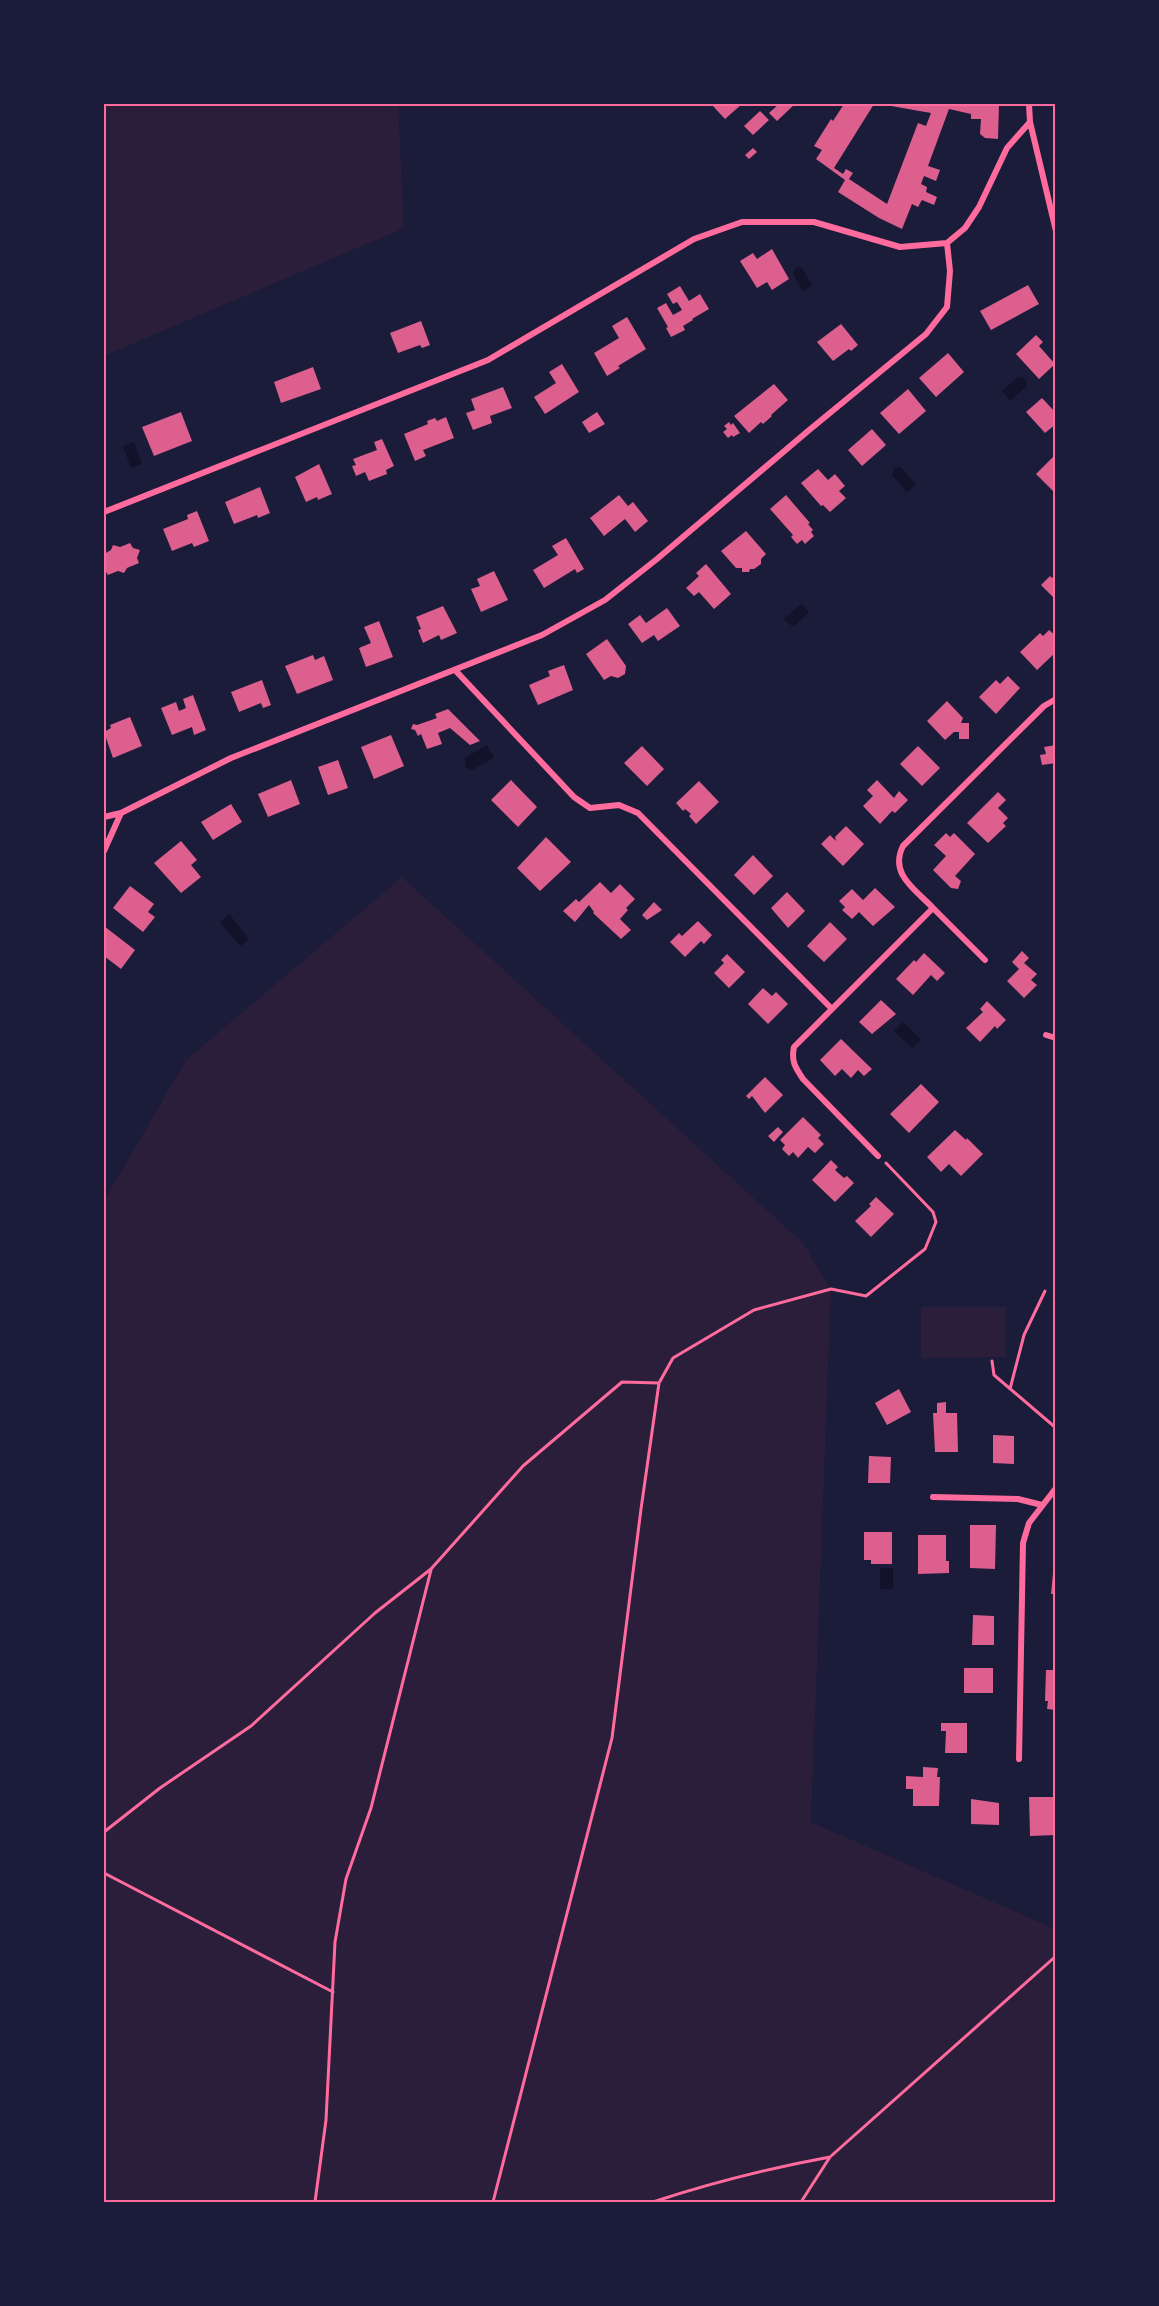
<svg xmlns="http://www.w3.org/2000/svg" width="1159" height="2306" viewBox="0 0 1159 2306" font-family="'DM Sans',sans-serif">
  <rect width="100%" height="100%" fill="#1b1b3a"/>
  <path fill="#2a1e3b" d="M104 104H398L404 228 104 356Z
    M402 877 803 1243 831 1289 811 1822 1055 1929V2202H104V1201L186 1060Z
    M921 1307H1006V1357L921 1358Z"/>
  <path fill="#12122b" d="M796 267 802 268 812 285 803 291 793 274Z
    M1018 377 1025 379 1027 386 1010 401 1002 391Z
    M134 442 142 464 131 468 123 446Z
    M901 467 916 485 907 492 892 475 894 468Z
    M801 604 809 612 793 627 784 619Z
    M487 745 494 758 472 770 466 767 465 758Z
    M229 914 249 939 240 946 220 922Z
    M903 1022 921 1040 912 1048 894 1031Z
    M880 1568H893V1589H880Z"/>
  <path fill="#dd5f8e" d="M711 104H742L725 119Z
    M779 104H795L777 121 769 113Z
    M844 104H874L834 168 843 174 846 169 853 173 849 179 887 204 918 123 926 126 931 113 891 106 892 104H999L998 139 985 138 980 134 981 119H971V114L949 109 928 166 940 170 936 181 924 176 921 184 927 187 926 192 937 197 934 205 922 200 918 207 912 204 902 229 879 218 838 192 845 180 816 159 822 150 814 146 831 119 833 121Z
    M760 111 769 120 753 135 744 126Z
    M753 148 757 152 749 159 745 155Z
    M772 249 789 279 772 290 767 282 757 288 740 261 753 253 757 259Z
    M1028 285 1039 304 991 330 980 311Z
    M680 286 689 301 700 294 709 309 692 319 693 320 683 326 685 330 671 337 666 328 668 327 657 308 666 303 673 315 682 310 677 302 673 304 667 294Z
    M627 317 646 349 618 366 620 368 607 376 594 353 619 338 612 326Z
    M421 321 430 345 422 348 420 345 398 353 390 333Z
    M841 324 858 345 851 351 849 349 833 361 817 342Z
    M1036 335 1043 342 1039 346 1055 364 1039 379 1016 354Z
    M948 353 964 372 936 397 919 378Z
    M562 364 579 392 545 414 534 397 556 383 549 372Z
    M313 367 321 389 281 403 274 382Z
    M774 384 788 400 771 415 772 416 763 424 761 422 749 433 734 416Z
    M503 387 512 408 490 416 492 423 473 430 466 413 475 410 471 399Z
    M908 389 926 411 899 434 880 413Z
    M1042 398 1056 413V424L1045 433 1026 412Z
    M181 412 192 441 154 456 142 427Z
    M597 412 605 424 589 433 582 422Z
    M446 417 454 438 423 450 426 456 415 461 404 434 428 424 427 421 435 418 437 421Z
    M729 422 731 425 733 423 740 433 733 437 732 435 728 438 723 432 727 429 724 426Z
    M872 429 886 445 862 466 848 450Z
    M382 439 394 466 386 470 387 474 369 481 365 472 356 476 352 466 356 465 353 459 377 450 374 442Z
    M1056 454V494L1036 474Z
    M319 464 332 494 318 500 317 497 306 502 295 477Z
    M818 469 828 480 835 474 845 486 839 491 846 498 830 512 823 505 821 506 801 483Z
    M260 487 270 513 258 518 257 515 234 524 225 502Z
    M619 495 628 506 633 502 648 521 635 532 625 519 604 536 590 518Z
    M786 495 810 523 808 524 813 530 811 532 814 536 805 544 802 540 797 544 791 537 793 535 770 509Z
    M197 511 209 541 194 547 192 543 172 551 163 529 188 519 187 515Z
    M746 531 766 554 761 559V564L754 569H750L749 572H742V568H736L721 551Z
    M566 538 584 569 577 573 575 569 544 588 533 570 558 555 552 546Z
    M130 543 133 548 140 550 137 558 139 563 127 568 124 573 118 571 108 575 104 569V554L111 550 113 545 120 547Z
    M706 564 731 594 714 609 699 592 694 596 686 588 699 576 696 573Z
    M494 571 508 600 481 612 471 589 480 586 477 579Z
    M1056 575V600L1041 585 1050 576 1052 578Z
    M443 606 457 633 441 640 439 635 423 643 418 630 421 629 416 617Z
    M667 608 680 626 658 641 654 635 642 643 628 624 640 615 646 623Z
    M379 621 393 657 366 667 359 648 371 643 364 627Z
    M1049 630 1056 636V652L1037 670 1020 652 1040 633 1043 636Z
    M607 639 626 666 625 674 618 678 611 676 604 680 586 654Z
    M313 655 315 660 324 656 333 680 297 694 285 666Z
    M564 665 573 690 538 705 529 685 550 676 548 671Z
    M1008 676 1020 688 996 714 979 697 996 680 1000 684Z
    M262 680 271 705 263 708 261 703 239 712 231 692Z
    M193 695 206 730 194 735 192 727 172 735 161 708 176 702 179 711 186 708 183 699Z
    M947 701 963 718 961 723H969V739H959V732H954L945 740 927 721Z
    M448 709 480 741 470 745 450 728 438 733 442 744 427 749 421 734 418 736 415 730 411 729 413 724 417 725 437 718 435 714Z
    M130 717 142 746 113 758 104 732 111 728 110 725Z
    M391 735 404 766 374 779 361 747Z
    M1056 745V763L1042 765 1040 755 1046 754 1044 747Z
    M642 746 664 769 647 786 624 763Z
    M918 746 940 768 922 786 900 764Z
    M338 760 348 788 328 795 318 767Z
    M291 780 300 804 268 817 258 794Z
    M511 780 537 807 518 827 491 800Z
    M877 780 894 798 899 791 908 800 895 813 892 811 880 824 863 806 873 796 867 790Z
    M699 781 719 802 696 824 689 816 691 814 685 809 683 811 676 803Z
    M998 792 1006 800 998 808 1008 818 1003 823 1006 826 988 843 967 823Z
    M231 804 242 822 213 840 201 822Z
    M846 826 864 844 843 866 821 844 830 835 836 841 835 837Z
    M946 833 950 837 954 833 975 854 955 876 961 881 958 889 951 888 933 870 946 856 934 845Z
    M546 837 571 862 540 891 517 868Z
    M181 841 197 860 191 865 201 877 181 893 154 863Z
    M753 855 773 876 754 895 734 875Z
    M600 882 611 893 620 884 635 899 626 908 628 910 620 919 631 930 621 939 593 913 594 912 589 905 575 922 563 911 576 899 579 902Z
    M130 886 154 904 148 912 155 917 143 932 113 908Z
    M875 888 895 907 873 926 859 912 852 919 842 910 845 907 839 901 852 889 863 900Z
    M787 892 805 911 788 928 771 908Z
    M654 902 662 910 647 920 642 915Z
    M698 921 712 935 704 944 701 941 685 957 670 942 679 933 682 936Z
    M830 922 847 939 824 962 807 946Z
    M104 926 135 950 121 969 104 956Z
    M1022 951 1029 958 1024 963 1037 974 1031 980 1037 985 1024 998 1007 981 1019 969 1012 962Z
    M924 953 945 973 937 981 931 975 913 995 896 979 914 960 916 962Z
    M727 954 745 972 729 988 714 973 724 963 721 960Z
    M763 988 772 996 776 992 788 1004 768 1024 748 1004Z
    M881 1000 896 1014 872 1034 859 1022Z
    M987 1001 1006 1020 997 1029 995 1026 980 1042 966 1028 983 1012 980 1009Z
    M841 1039 872 1069 864 1076 858 1070 851 1078 842 1069 835 1076 820 1060Z
    M765 1077 783 1095 765 1113 752 1096 749 1099 746 1096Z
    M921 1084 939 1102 909 1133 890 1114Z
    M803 1117 821 1135 818 1138 824 1144 815 1153 808 1147 798 1158 793 1152 789 1156 782 1149 785 1145 780 1140Z
    M778 1127 783 1132 774 1142 768 1136Z
    M955 1130 966 1140 967 1138 983 1154 961 1176 949 1164 941 1172 927 1157Z
    M831 1160 838 1167 835 1170 844 1178 847 1176 854 1183 835 1202 812 1180Z
    M876 1197 894 1214 871 1237 855 1221 871 1206 869 1204Z
    M899 1389 911 1412 887 1425 875 1403Z
    M946 1402V1413H957L958 1452H935L933 1413H937V1403Z
    M993 1435 1014 1436V1464L993 1463Z
    M869 1456 891 1457 890 1483H868Z
    M970 1525H996L995 1569 970 1568Z
    M864 1532H892V1564H871V1560H864Z
    M918 1535H946V1561H949V1573L918 1574Z
    M1053 1573H1056V1594H1051Z
    M973 1615 994 1616V1645H972Z
    M964 1668H993V1693H964Z
    M1046 1670H1056V1710L1047 1709 1048 1701H1045Z
    M941 1723H967V1753H945L946 1731H941Z
    M923 1767 938 1768 937 1777H940L939 1806H913V1789H906V1776L923 1777Z
    M1029 1797H1056V1835L1030 1836Z
    M971 1799 999 1803V1825L971 1824Z"/>
  <g fill="none" stroke-linecap="round" stroke-linejoin="round">
    <path stroke="#ff6b9d" stroke-width="3" d="M992 1361 994 1375 1056 1428
      M1010 1389 1024 1335 1045 1291
      M104 1832 160 1788 251 1726 375 1613 431 1569 523 1466 622 1382 659 1383
      M104 1873 333 1992
      M315 2202 326 2120 335 1942 346 1879 371 1808 431 1570
      M493 2202 612 1738 641 1509 659 1383 673 1358 754 1310 831 1289 866 1296 925 1249 936 1222 933 1212 886 1163
      M653 2202C711 2183 770 2168 830 2157
      M801 2202 830 2157 1056 1956"/>
    <path stroke="#ff6b9d" stroke-width="6" d="M1029 104 1030 122 1056 231
      M947 243 965 228 979 207 1007 148 1030 122
      M104 512 488 360 694 239 742 222H814L900 247 947 243
      M455 670 574 797 590 808 619 805 638 813 831 1008
      M104 817 121 813 231 758 542 635 605 600 657 559 808 431 926 334 947 307 950 271 947 243
      M104 851 121 813
      M933 908 985 960
      M1046 1035 1056 1038
      M878 1156 803 1079C795 1067 791 1061 794 1047L933 908C915 889 889 874 903 846L1044 706 1056 699
      M933 1497 1018 1499 1042 1505
      M1019 1759 1023 1543 1029 1523 1056 1488"/>
  </g>
  <rect width="1159" height="2306" fill="none" stroke="#1b1b3a" stroke-width="210"/>
  <rect x="105" y="105" width="949" height="2096" fill="none" stroke="#ff6b9d" stroke-width="2"/>
</svg>
